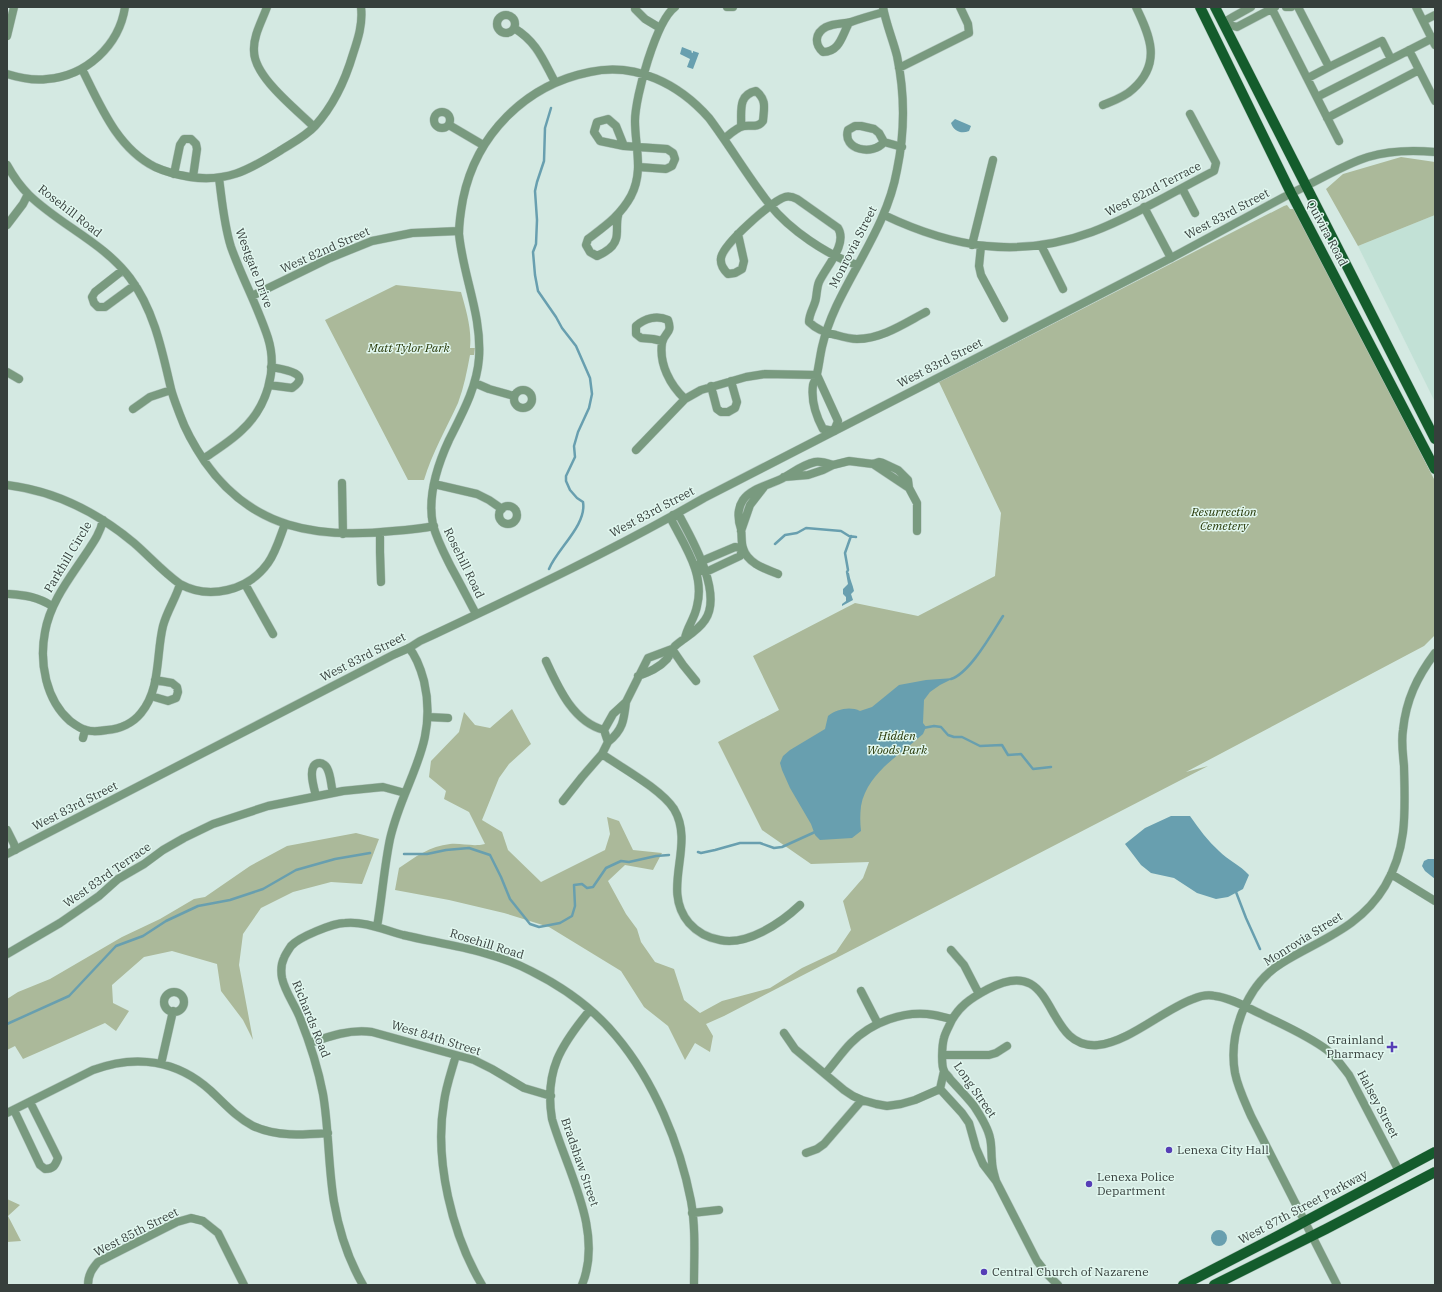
<svg xmlns="http://www.w3.org/2000/svg" width="1442" height="1292" viewBox="0 0 1442 1292" font-family="'IBM Plex Serif',serif">
  <rect width="100%" height="100%" fill="#d4e9e2"/>
  <path fill="#c2e1d6" d="M1435 215V402L1358 246Z"/>
  <path fill="#abb99a" d="M1401 157 1435 162V215L1358 246 1326 189 1343 174Z
    M1287 205 1290 209H1296L1435 481V635L1424 646 1186 772 1208 766 724 1016 706 1024 713 1036 710 1052 695 1043 685 1060 668 1026 644 1007 621 971 549 927 504 913 449 900 395 890 399 868C415 857 430 846 450 844 462 843 473 847 485 844L469 812 444 799 446 791 429 777 431 761 459 732 464 712 475 725 490 728 512 709 531 744 509 764 499 778 482 820 502 832 508 850 541 882 605 850 610 834 607 817 619 821 633 850 662 853 653 870 625 865 608 881 626 914 637 929 641 942 655 962 674 969 684 1000 700 1013 722 1001 770 988 802 968 836 952 851 930 843 901 863 878 869 862 811 864 762 830 718 742 779 710 753 656 855 603 918 616 995 576 1001 513 939 382 1284 206Z
    M396 285 461 292C466 310 472 329 470 348H475L474 355H470C467 371 464 387 458 403 446 429 432 453 424 480H408L325 320Z
    M356 833 379 839 362 884 331 882 293 892 261 908 243 934 239 965 253 1040 243 1020 221 991 217 964 172 951 144 957 112 985 113 1003 129 1011 116 1031 105 1023 23 1059 15 1046 7 1050V999L18 992 50 979 122 937 160 919 194 899 205 897 250 866 287 846Z
    M7 1199 20 1205 8 1216 21 1241 7 1242Z"/>
  <path fill="#689faf" d="M682 47 692 51 691 52 693 53V51L699 53 693 69 687 67 690 59 680 54Z
    M955 119 969 125 971 126 969 131C962 134 954 132 951 123Z
    M847 572 849 573C850 580 853 585 854 591L851 594 853 600 842 606V604L846 601V597L843 594V589L848 584 846 573Z
    M954 678 940 685 930 692 924 700 923 723 926 727 923 734C900 755 867 773 861 806 860 814 860 823 861 831L852 838 820 840 815 835 811 824 790 788 782 770 780 763 783 756 790 750 825 729 828 716C837 709 850 706 860 711L872 707 899 685 926 680Z
    M1171 816H1190C1199 829 1208 841 1219 851 1228 860 1240 865 1249 875L1243 889 1228 897 1216 899 1197 893 1174 878 1151 873 1141 865 1125 844 1145 828Z
    M1428 859H1435V879L1425 871 1422 866 1424 861Z
    M1211 1238a8 8 0 1 1 16 0a8 8 0 1 1-16 0Z"/>
  <g fill="none" stroke-linecap="round" stroke-linejoin="round">
    <path stroke="#689faf" stroke-width="2.5" d="M775 544 785 535 797 533 806 528 841 531 849 536 856 537
      M549 569C557 549 587 525 583 502L577 498 570 490 566 481V476L575 457 574 446 578 432 589 408 592 394 590 378 576 346 562 328 556 317 538 291 535 275 533 252 536 244 537 220 535 191 537 182 544 161 545 128 551 108
      M847 572 848 570 845 553 851 536
      M951 679C970 673 992 633 1003 616
      M923 728 934 726 941 727 948 735 954 737H962L980 746 1002 745 1008 755 1021 754 1033 769 1051 767
      M698 852 701 853 715 850 740 843H760L774 848 782 847 815 832
      M404 854H427L446 850 469 848 490 855 501 877 510 899 530 924 539 927 560 923 572 916 575 906 574 885 582 884 587 888 593 887 606 868 621 861 629 862 656 856 669 855
      M1236 892 1246 918 1260 949
      M7 1024 69 996 116 946 143 936 166 921 198 906 230 900 263 889 296 870 335 859 370 853"/>
    <defs>
      <path id="minor" d="M267 7C262 21 253 36 254 51 254 77 296 109 314 127
        M635 7V9L645 19 660 28
        M727 7H733
        M1251 7 1233 17 1223 23 1237 27 1275 7
        M1271 7 1339 141
        M1286 7H1291
        M1298 7 1329 67 1308 78
        M1416 7 1435 45
        M497 24a9 9 0 1 1 18 0a9 9 0 1 1-18 0Z
        M1423 21 1435 15
        M849 23C842 35 840 52 823 52 814 44 815 33 826 27 834 23 843 24 851 22 862 18 873 15 884 12
        M514 28C537 42 543 60 555 82
        M7 36 14 7
        M1409 50 1435 101
        M1329 67 1382 41 1391 59
        M899 68 969 33 968 24 960 7
        M82 69C100 105 117 148 155 167 166 172 178 175 190 177 227 182 247 171 278 152 290 144 305 137 315 126 334 105 345 81 353 54 358 39 363 24 361 7
        M7 74C20 78 33 81 47 79 86 76 119 46 125 7
        M1317 97 1435 37
        M1103 105C1113 101 1125 97 1133 89 1162 63 1150 36 1136 7
        M434 120a8 8 0 1 1 16 0a8 8 0 1 1-16 0Z
        M1327 118 1419 70
        M608 119 616 126 624 146 600 141 594 132 597 122Z
        M449 125 483 145
        M724 139C730 134 737 127 744 126 751 125 758 128 763 121 764 108 767 100 756 91 737 95 742 112 741 127
        M884 142C873 156 842 150 848 130L855 126H861L874 129 879 133 884 142 902 147
        M624 146 667 149 673 153 675 159 672 166 666 169 639 167
        M7 165C13 176 20 186 29 195 60 225 104 243 130 278 154 310 162 350 171 389 173 397 177 407 180 415 186 432 195 447 205 462 252 529 317 539 393 531 407 530 420 529 434 526
        M174 174 180 145 184 139H191L196 144 197 149 193 177
        M1306 186C1326 176 1346 164 1368 157 1388 151 1413 150 1435 152
        M1182 188 1195 213
        M1144 207 1171 258
        M884 215C953 248 1019 259 1092 232 1132 217 1175 191 1214 171L1216 163 1190 114
        M618 216C616 223 618 233 616 239 614 247 604 253 597 256L590 252 586 245 588 239C605 226 620 216 631 196 644 171 635 147 635 121 635 97 656 21 675 7
        M7 225 23 204 28 194
        M738 234 744 261 742 269 735 273 728 274C724 270 720 264 721 258 723 244 772 201 785 197 789 196 793 197 797 199L838 228C848 244 826 267 819 282 817 287 817 292 816 298 815 306 809 313 809 322 816 329 826 333 836 335 843 337 850 339 857 339 882 339 905 323 926 312
        M972 245 993 160
        M1041 245 1063 289
        M981 246 979 266 981 275 1004 318
        M123 270 95 292 92 297 94 303 98 307H105L135 285
        M252 296 330 258 372 241 412 233 459 231
        M662 341 653 339 641 338 636 334V326C645 318 657 315 668 320 673 334 664 332 662 343 659 364 670 385 685 399
        M7 372 19 379
        M817 375 838 421 834 431 823 429C816 416 811 400 813 385 814 381 817 378 817 374 819 365 820 356 822 347 825 334 830 320 836 307 857 262 888 221 897 170 905 132 905 94 897 56 893 40 886 24 883 7
        M475 383 489 389 514 396
        M269 385 292 388C314 373 281 369 271 367
        M711 386 717 409 721 412H728L735 408 737 402 731 381
        M514 399a9 9 0 1 1 18 0a9 9 0 1 1-18 0Z
        M133 409 150 397 171 390
        M636 450 685 399 701 390 746 377 765 374 817 375
        M203 459C216 450 231 441 242 430 267 407 278 370 268 338 258 307 242 278 231 247 224 225 222 201 219 178
        M873 464 909 488
        M784 477 808 475 823 470 833 465 849 461 873 464 879 462 883 463 898 470 908 480 909 488 917 503V531
        M342 483 343 534
        M434 484 477 494 489 500 502 509
        M7 485C55 491 97 512 134 543 149 556 163 572 180 584 209 600 248 591 268 563 276 552 280 537 285 524
        M499 515a9 9 0 1 1 18 0a9 9 0 1 1-18 0Z
        M103 520C100 534 93 543 85 555 69 579 50 603 45 632 39 663 46 700 70 721 74 724 81 729 86 730 92 732 101 731 107 730 120 729 133 723 141 713 161 689 156 654 163 626 167 611 176 598 180 584
        M741 531 750 505 764 487
        M380 533V552L381 582
        M735 547 743 548 740 556 706 572 696 569 702 561Z
        M778 574C765 569 747 563 743 548 741 542 742 535 741 529 738 520 737 509 743 500 751 488 770 485 783 478 794 472 802 465 815 462 822 461 827 463 833 465
        M245 584 273 634
        M9 594C25 595 38 597 52 606
        M476 614C468 599 460 583 451 567 444 553 437 540 433 525 427 496 437 466 449 440 462 414 477 387 479 358 482 315 463 276 459 234 459 223 461 210 463 199 476 135 525 85 590 72 636 62 679 84 709 118 730 146 748 177 770 205 790 230 827 255 857 265
        M672 649 683 665 696 681
        M546 661C558 687 573 722 604 730
        M638 676C649 672 659 668 667 659 670 655 671 650 675 646 685 637 697 632 705 620 723 594 693 541 680 517L673 515 672 521C686 548 705 575 697 606 695 618 687 627 685 638
        M151 696 168 701 176 698 178 692 177 687 172 683 155 680
        M428 717 448 718
        M604 730 613 714 626 702 648 658 672 649
        M83 738 85 730
        M608 742C623 730 624 720 626 702
        M602 754C622 768 661 789 674 809 696 846 660 889 689 923 697 932 708 938 720 940 747 946 781 923 800 905
        M316 796C314 788 306 763 320 763 323 763 326 766 327 768 331 775 331 786 333 793
        M563 801 582 777 602 754 608 742 604 730
        M7 830 14 844 15 850
        M1391 874 1435 901
        M377 927C382 898 384 868 390 839 403 781 439 745 424 681 421 670 417 657 409 648
        M951 950 964 965 979 994
        M7 954 60 923 99 896 118 879 144 864 163 850 184 838 213 824 268 806 343 791 383 787 405 793
        M861 991 878 1024
        M164 1002a10 10 0 1 1 20 0a10 10 0 1 1-20 0Z
        M784 1033 795 1049 844 1090 853 1096 862 1100 876 1104 887 1106 901 1104 915 1100 940 1089 944 1071
        M310 1043C330 1036 350 1029 372 1032L474 1060 492 1069 524 1088 551 1096
        M456 1055C452 1070 446 1086 444 1102 434 1160 452 1235 482 1285
        M943 1055H989L996 1053 1007 1046
        M161 1064 173 1011
        M825 1074C834 1064 842 1052 851 1043 872 1022 904 1010 934 1015 940 1016 946 1018 952 1019
        M940 1089 962 1113 969 1123 976 1148 983 1164 996 1181 1037 1261 1048 1275 1058 1285
        M14 1110 40 1165 45 1169C53 1169 55 1166 58 1158L30 1102
        M7 1113 93 1070C136 1054 177 1060 211 1091 225 1104 236 1117 253 1126 277 1137 302 1135 328 1133
        M806 1153 817 1149 824 1144 862 1100
        M996 1181C994 1174 992 1168 992 1161 991 1154 992 1146 990 1138 988 1128 980 1115 974 1106 967 1097 958 1088 950 1079 949 1076 945 1074 944 1071 941 1065 942 1045 944 1038 945 1034 947 1030 949 1026 957 1007 971 998 988 989 1060 951 1041 1050 1098 1045 1129 1042 1163 1010 1193 999 1200 996 1208 994 1215 996 1231 998 1246 1007 1261 1014 1283 1025 1307 1035 1327 1050 1336 1057 1342 1066 1349 1075L1399 1171
        M692 1213 719 1210
        M88 1285C88 1275 92 1269 98 1262L177 1222 191 1218 203 1221 218 1233 244 1285
        M363 1285C348 1259 339 1231 334 1202 328 1166 329 1129 323 1094 318 1068 310 1043 300 1018 295 1005 285 992 282 978 281 972 281 964 284 958 285 955 289 949 291 946 299 937 333 923 345 923 365 921 384 930 403 935 446 945 491 950 531 971 563 987 593 1008 616 1036 654 1081 680 1144 691 1201 696 1229 694 1257 694 1285
        M582 1285C604 1231 567 1171 552 1119 544 1071 561 1045 590 1010
        M1337 1285 1251 1116C1245 1102 1238 1088 1235 1073 1228 1033 1247 984 1282 963 1321 939 1360 928 1385 886 1408 847 1405 810 1404 766 1403 754 1401 742 1403 730 1406 700 1417 677 1435 653"/>
      <path id="tertiary" d="M7 854 393 655 409 648 420 641C516 596 612 551 704 498L1171 258 1284 197 1306 186"/>
      <path id="primary" d="M1200 7 1291 193 1435 469
        M1215 7 1435 439
        M1183 1285 1287 1231 1435 1152
        M1214 1285 1326 1229 1435 1172"/>
    </defs>
    <use href="#minor" stroke="#b1c4bd" stroke-width="9"/>
    <use href="#tertiary" stroke="#b1c4bd" stroke-width="9"/>
    <use href="#primary" stroke="#b1c4bd" stroke-width="11"/>
    <use href="#minor" stroke="#799a7f" stroke-width="8"/>
    <use href="#tertiary" stroke="#799a7f" stroke-width="8"/>
    <use href="#primary" stroke="#145c2c" stroke-width="10"/>
  </g>
  <g fill="#563eb6" stroke="#e1f7ef" stroke-width="1.5">
    <path d="M1390 1041h4v4h4v4h-4v4h-4v-4h-4v-4h4z"/>
    <circle cx="1169" cy="1150" r="4"/>
    <circle cx="1089" cy="1184" r="4"/>
    <circle cx="984" cy="1272" r="4"/>
  </g>
  <g text-anchor="middle" stroke-width="3" stroke-linejoin="round" paint-order="stroke">
    <g font-size="12" fill="#363f3c" stroke="#e1f7ef">
      <text transform="translate(1153 189) rotate(-27)" y="4">West 82nd Terrace</text>
      <text transform="translate(70 211) rotate(38)" y="4">Rosehill Road</text>
      <text transform="translate(1227 214) rotate(-28)" y="4">West 83rd Street</text>
      <text transform="translate(1327 233) rotate(62)" y="4">Quivira Road</text>
      <text transform="translate(853 247) rotate(-63)" y="4">Monrovia Street</text>
      <text transform="translate(325 250) rotate(-24)" y="4">West 82nd Street</text>
      <text transform="translate(254 268) rotate(69)" y="4">Westgate Drive</text>
      <text transform="translate(940 363) rotate(-27)" y="4">West 83rd Street</text>
      <text transform="translate(652 512) rotate(-28)" y="4">West 83rd Street</text>
      <text transform="translate(68 557) rotate(-59)" y="4">Parkhill Circle</text>
      <text transform="translate(464 563) rotate(64)" y="4">Rosehill Road</text>
      <text transform="translate(363 657) rotate(-27)" y="4">West 83rd Street</text>
      <text transform="translate(75 806) rotate(-27)" y="4">West 83rd Street</text>
      <text transform="translate(107 875) rotate(-35)" y="4">West 83rd Terrace</text>
      <text transform="translate(1303 939) rotate(-32)" y="4">Monrovia Street</text>
      <text transform="translate(487 944) rotate(17)" y="4">Rosehill Road</text>
      <text transform="translate(311 1019) rotate(68)" y="4">Richards Road</text>
      <text transform="translate(436 1038) rotate(17)" y="4">West 84th Street</text>
      <text transform="translate(975 1090) rotate(55)" y="4">Long Street</text>
      <text transform="translate(1378 1104) rotate(62)" y="4">Halsey Street</text>
      <text transform="translate(580 1162) rotate(71)" y="4">Bradshaw Street</text>
      <text transform="translate(1303 1207) rotate(-28)" y="4">West 87th Street Parkway</text>
      <text transform="translate(136 1232) rotate(-27)" y="4">West 85th Street</text>
    </g>
    <g font-size="12" font-style="italic" fill="#263706" stroke="#e1f7ef">
      <text x="409" y="352">Matt Tylor Park</text>
      <text x="1224" y="516">Resurrection<tspan x="1224" dy="14">Cemetery</tspan></text>
      <text x="897" y="740">Hidden<tspan x="897" dy="14">Woods Park</tspan></text>
    </g>
    <g font-size="12" fill="#363f3c" stroke="#e1f7ef" text-anchor="start">
      <text x="1384" y="1044" text-anchor="end">Grainland<tspan x="1384" dy="14">Pharmacy</tspan></text>
      <text x="1177" y="1154">Lenexa City Hall</text>
      <text x="1097" y="1181">Lenexa Police<tspan x="1097" dy="14">Department</tspan></text>
      <text x="992" y="1276">Central Church of Nazarene</text>
    </g>
  </g>
  <rect width="1442" height="1292" fill="none" stroke="#363f3c" stroke-width="16"/>
</svg>
